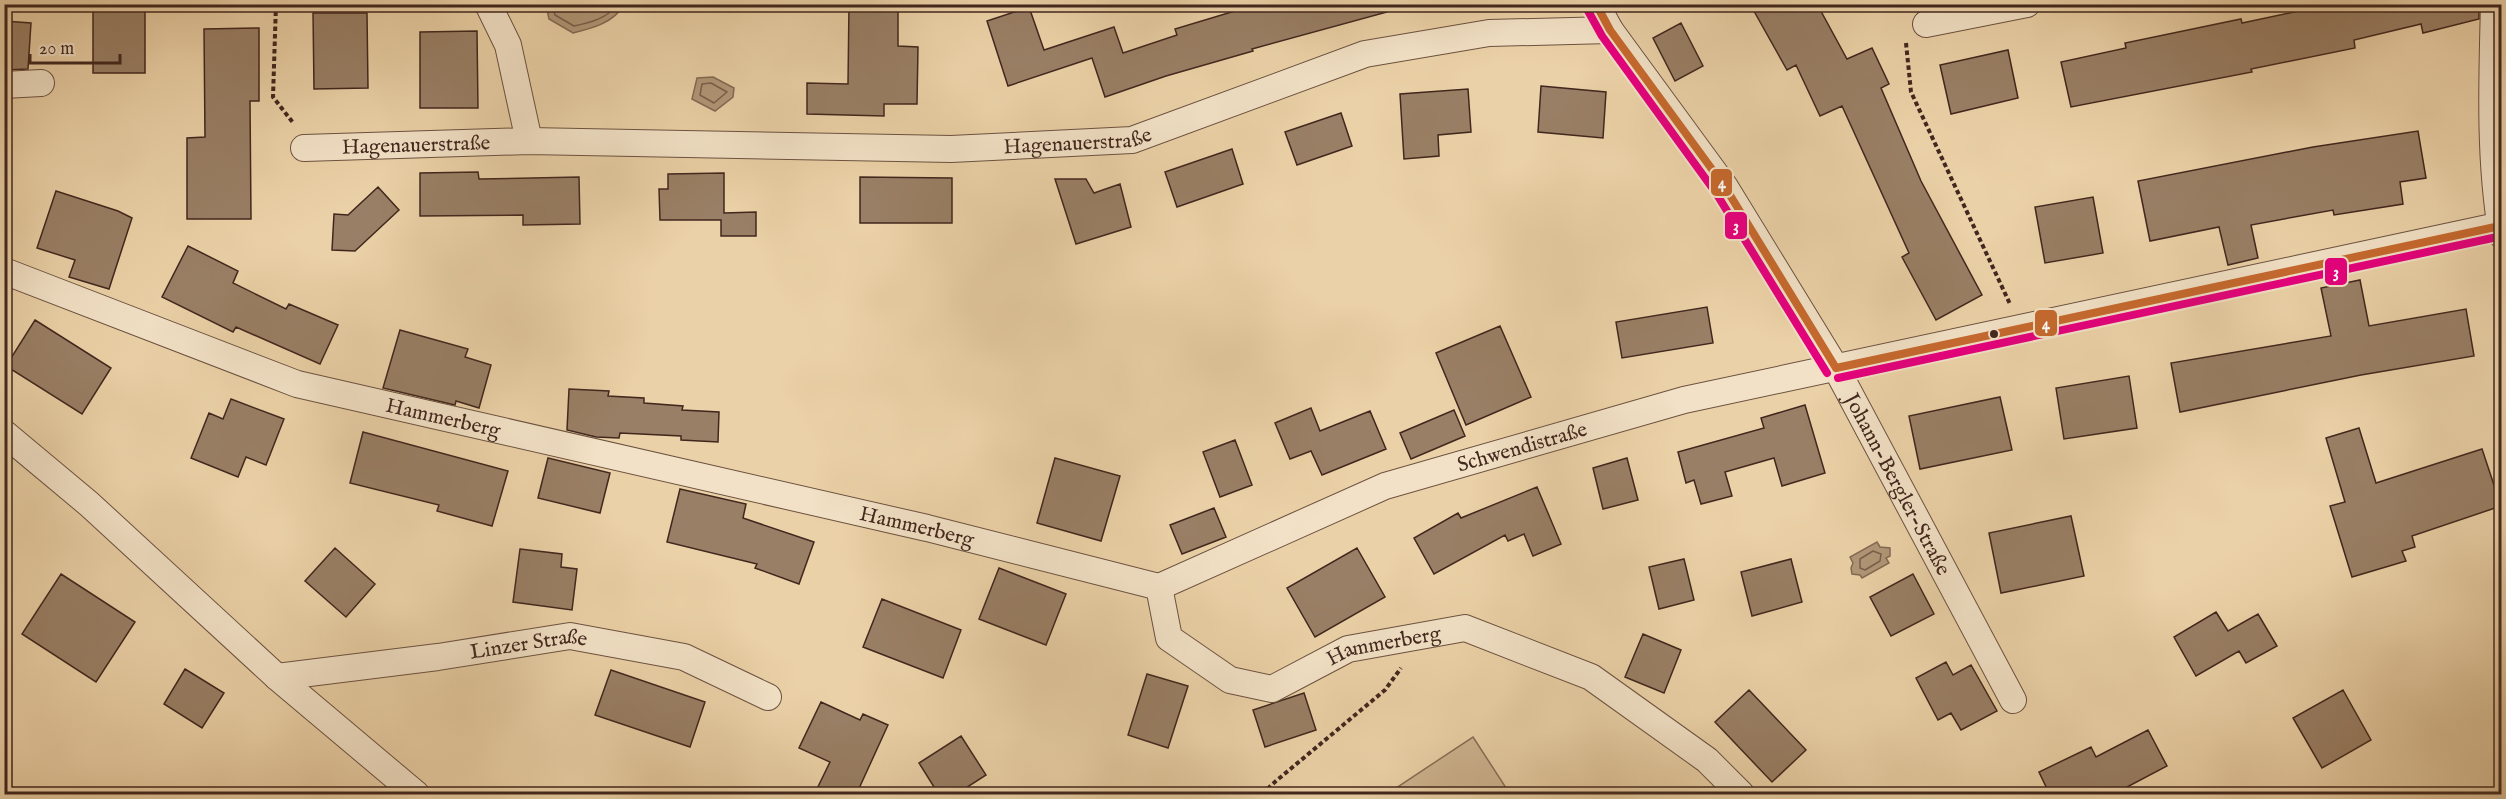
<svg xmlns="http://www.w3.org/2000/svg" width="2506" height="799" viewBox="0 0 2506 799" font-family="'IM FELL English',serif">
  <rect width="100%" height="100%" fill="#ebd1a7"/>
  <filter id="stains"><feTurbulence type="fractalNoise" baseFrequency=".00333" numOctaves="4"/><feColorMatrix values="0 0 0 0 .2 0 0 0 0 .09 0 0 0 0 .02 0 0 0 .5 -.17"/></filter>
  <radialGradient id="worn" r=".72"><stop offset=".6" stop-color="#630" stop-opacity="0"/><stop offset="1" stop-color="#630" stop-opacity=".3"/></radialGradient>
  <path fill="#ceb490" stroke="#886e57" stroke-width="1.5" d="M1473 737 1510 794H1387Z"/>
  <path fill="#b19778" stroke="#846a54" stroke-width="1.5" d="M546 5V4L624 5C613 23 593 28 573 33L549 19Z
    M713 77 734 88 733 97 715 111 692 99 697 78Z
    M1877 542 1880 547 1890 548V556L1886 558 1889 563 1862 578 1860 575 1852 574 1851 568 1853 563 1850 557Z"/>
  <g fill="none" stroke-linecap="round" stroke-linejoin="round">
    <path stroke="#795f4b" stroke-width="1.5" d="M552 4 555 15 574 26C589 23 609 18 617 4
      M711 83 727 92 714 103 700 95 702 84Z
      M1873 551 1881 554 1880 561 1865 570 1860 568V559Z"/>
  </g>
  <path fill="#997f65" stroke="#41271e" stroke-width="1.5" d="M93 4H145V73H93Z
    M1258 4H1386L1387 12 1252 49 1253 51 1166 76 1105 97 1092 58 1008 86 987 21 1029 7 1044 50 1114 27 1123 53 1177 35 1175 29Z
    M1750 4H1817L1847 59 1872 48 1889 84 1881 88 1921 181 1982 295 1936 320 1902 257 1909 253 1842 106 1820 116 1796 65 1787 70Z
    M2332 4H2479V19L2423 33 2421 24 2354 40 2355 48 2251 69 2252 72 2071 107 2061 62 2126 48 2125 43 2241 19 2242 23Z
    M849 5 898 6V46L918 47 917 104H884V116L807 114V83L848 84Z
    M313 13H367L368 88 314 89Z
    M4 21 31 23 28 69 4 70Z
    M1681 23 1703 66 1675 81 1653 38Z
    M259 28V101H250L251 219H187V138L205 137 204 29Z
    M477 31 478 108H420V32Z
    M2008 50 2018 98 1951 114 1940 65Z
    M1541 86 1606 92 1603 138 1538 132Z
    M1468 89 1471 132 1438 135 1439 156 1404 159 1400 94Z
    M1341 113 1352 146 1297 165 1285 132Z
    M2418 131 2426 178 2400 182 2403 204 2334 215 2333 210 2251 225 2258 258 2228 265 2219 227 2150 241 2138 181 2313 147Z
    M1232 149 1243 184 1177 207 1165 172Z
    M478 172 479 179 579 177 580 224 523 225V215L420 216V173Z
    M724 173V213L756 212V236H721V220H660L659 189H668V174Z
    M860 177 952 178V223H860Z
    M1055 179H1086L1094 193 1120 184 1131 227 1076 244Z
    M378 187 399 210 355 251 332 250 334 214 348 215Z
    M56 191 118 211 132 218 109 289 69 277 75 260 37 248Z
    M2093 197 2103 253 2045 263 2035 207Z
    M188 246 238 271 233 283 286 309 289 304 338 325 320 364 236 327 233 332 162 297Z
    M2360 280 2369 326 2466 309 2474 356 2361 375 2180 412 2171 363 2331 336 2321 288Z
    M1707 307 1713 343 1622 358 1616 322Z
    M35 320 111 368 82 414 6 366Z
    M1500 326 1531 397 1466 425 1436 353Z
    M400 330 468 349 465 357 491 365 479 408 456 401 455 405 383 388Z
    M2129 376 2137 428 2064 439 2056 388Z
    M569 389 609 391 608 396 644 398V403L683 406 682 410 719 412 718 442 681 440V436L620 433 619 438 596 437 567 430Z
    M2000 397 2012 450 1920 469 1909 416Z
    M231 399 284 419 266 465 246 457 238 477 191 458 209 413 223 419Z
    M1805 405 1825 473 1782 486 1774 458 1725 472 1732 496 1701 504 1694 480 1686 483 1678 452 1764 428 1761 418Z
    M1311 408 1320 431 1370 411 1386 449 1322 475 1311 451 1290 459 1275 423Z
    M1454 410 1465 436 1411 459 1400 433Z
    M2359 428 2376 483 2482 449 2501 506 2412 536 2415 547 2402 551 2406 561 2352 577 2330 506 2345 502 2326 438Z
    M363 432 508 471 492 526 437 511 439 505 350 483Z
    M1235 440 1252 485 1220 497 1203 452Z
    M548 458 610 473 600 513 538 498Z
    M1055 458 1120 476 1101 541 1037 523Z
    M1627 458 1638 500 1603 509 1593 468Z
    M1537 487 1561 544 1533 556 1524 534 1508 541 1505 535 1434 574 1414 538 1458 513 1461 518Z
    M680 489 746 504 743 518 814 542 799 584 755 568 757 564 667 542Z
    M1214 508 1226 537 1182 554 1170 525Z
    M2071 516 2084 576 2001 593 1989 533Z
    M335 548 375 584 346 617 305 581Z
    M1357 548 1385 597 1315 637 1287 588Z
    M520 549 562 554 561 567 577 569 572 610 513 602Z
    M1684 559 1694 600 1659 609 1649 567Z
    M1791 559 1802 602 1752 616 1741 572Z
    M999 568 1066 594 1046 645 979 619Z
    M61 574 135 622 96 682 22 634Z
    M1913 574 1934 614 1891 636 1870 597Z
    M882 599 961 630 943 678 863 647Z
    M2216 612 2228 631 2258 614 2277 646 2246 663 2239 651 2196 676 2174 637Z
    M1643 634 1681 650 1664 693 1625 677Z
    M1946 662 1953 675 1971 665 1997 711 1961 730 1951 713 1938 720 1916 678Z
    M185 669 224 693 202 728 164 704Z
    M611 670 705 702 690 747 595 715Z
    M1147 674 1188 686 1168 748 1128 735Z
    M1749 690 1806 750 1772 782 1715 722Z
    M2343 690 2371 740 2322 768 2293 718Z
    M1304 693 1316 730 1265 747 1253 710Z
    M821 702 860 720 863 714 888 725 856 795H814L830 762 799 748Z
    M2148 730 2167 766 2112 795H2050L2039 772 2091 747 2096 757Z
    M961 736 986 775 955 795H939L919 763Z"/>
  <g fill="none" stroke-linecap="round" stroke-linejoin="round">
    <defs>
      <g id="street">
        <path d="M488 4 508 45 529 141"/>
        <path id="s1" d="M1596 4 1610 30 1725 187 1836 368 2013 700"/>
        <path d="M2494 4C2492 81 2489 160 2502 235"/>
        <path d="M1926 24 2027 4"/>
        <path d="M4 85 41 83"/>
        <path id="s2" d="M304 148 529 141 951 149 1132 140 1365 54 1489 33 1610 30"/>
        <path id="s3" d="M4 271 297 384 927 528 1159 587 1169 638 1230 680 1272 689 1348 649 1465 628 1591 677 1707 760 1741 794"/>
        <path d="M4 433 89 504 277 677 416 794"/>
        <path id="s4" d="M1159 587 1385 486 1684 400 2502 225"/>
        <path id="s5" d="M277 677 438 657 570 636 684 657 768 697"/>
      </g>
    </defs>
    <use href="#street" stroke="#6c5240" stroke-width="28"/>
    <path stroke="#41271e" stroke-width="4" stroke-dasharray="4.5 3" stroke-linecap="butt" d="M276 4 273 97 294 124
      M1906 43 1911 92 2010 304
      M1262 794 1276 781 1385 690 1401 668"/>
    <use href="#street" stroke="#f2e1c6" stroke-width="26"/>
    <defs>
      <path id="bus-1" d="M1596 4 1610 30 1725 187 1836 368
        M1836 368 2500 226"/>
      <path id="bus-2" d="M1587 9 1602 36 1716 193 1827 373
        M1838 378 2502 236"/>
    </defs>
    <use href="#bus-1" stroke="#f2e1c6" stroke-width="12"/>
    <use href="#bus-2" stroke="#f2e1c6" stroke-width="12"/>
    <use href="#bus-1" stroke="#c6692e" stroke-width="8"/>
    <use href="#bus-2" stroke="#e5007d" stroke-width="8"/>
  </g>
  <circle fill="#41271e" stroke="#f2e1c6" stroke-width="2" cx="1994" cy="334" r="5"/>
  <g text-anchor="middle" stroke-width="4.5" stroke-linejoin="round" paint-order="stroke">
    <g font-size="21" fill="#41271e" stroke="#f2e1c6">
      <text dy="7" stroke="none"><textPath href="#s2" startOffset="774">Hagenauerstraße</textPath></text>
      <text dy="7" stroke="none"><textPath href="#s2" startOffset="112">Hagenauerstraße</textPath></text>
      <text dy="7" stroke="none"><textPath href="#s3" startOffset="464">Hammerberg</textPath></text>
      <text dy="7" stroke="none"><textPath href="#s4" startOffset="390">Schwendistraße</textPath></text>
      <text dy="7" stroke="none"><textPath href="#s1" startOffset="568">Johann-Bergler-Straße</textPath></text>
      <text dy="7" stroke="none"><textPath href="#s3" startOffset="950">Hammerberg</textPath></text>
      <text dy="7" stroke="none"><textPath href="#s5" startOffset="254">Linzer Straße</textPath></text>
      <text dy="7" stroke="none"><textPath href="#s3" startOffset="1490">Hammerberg</textPath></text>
    </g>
  </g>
  <g stroke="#f2e1c6" stroke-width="2">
    <rect x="1710" y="168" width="23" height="29" rx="6" fill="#c6692e"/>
    <rect x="1724" y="211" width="24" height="29" rx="6" fill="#e5007d"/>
    <rect x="2324" y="257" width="24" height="29" rx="6" fill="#e5007d"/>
    <rect x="2034" y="309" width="24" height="28" rx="6" fill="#c6692e"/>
  </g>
  <g font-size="16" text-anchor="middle" font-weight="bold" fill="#fff">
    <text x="1722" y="188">4</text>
    <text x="1736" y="231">3</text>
    <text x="2336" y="277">3</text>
    <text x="2046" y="329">4</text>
  </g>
  <rect width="2506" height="799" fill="none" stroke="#ebd1a7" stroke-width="24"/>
  <rect x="6" y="6" width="2494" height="787" fill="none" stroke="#41271e" stroke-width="3"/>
  <rect x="12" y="12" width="2482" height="775" fill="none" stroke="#41271e" stroke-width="1.5"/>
  <path d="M30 54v9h90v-9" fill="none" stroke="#41271e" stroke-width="3"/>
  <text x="39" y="54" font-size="18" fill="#41271e" stroke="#f2e1c6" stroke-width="4.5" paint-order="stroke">20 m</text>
  <rect width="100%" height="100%" filter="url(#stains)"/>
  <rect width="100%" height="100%" fill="url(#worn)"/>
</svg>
